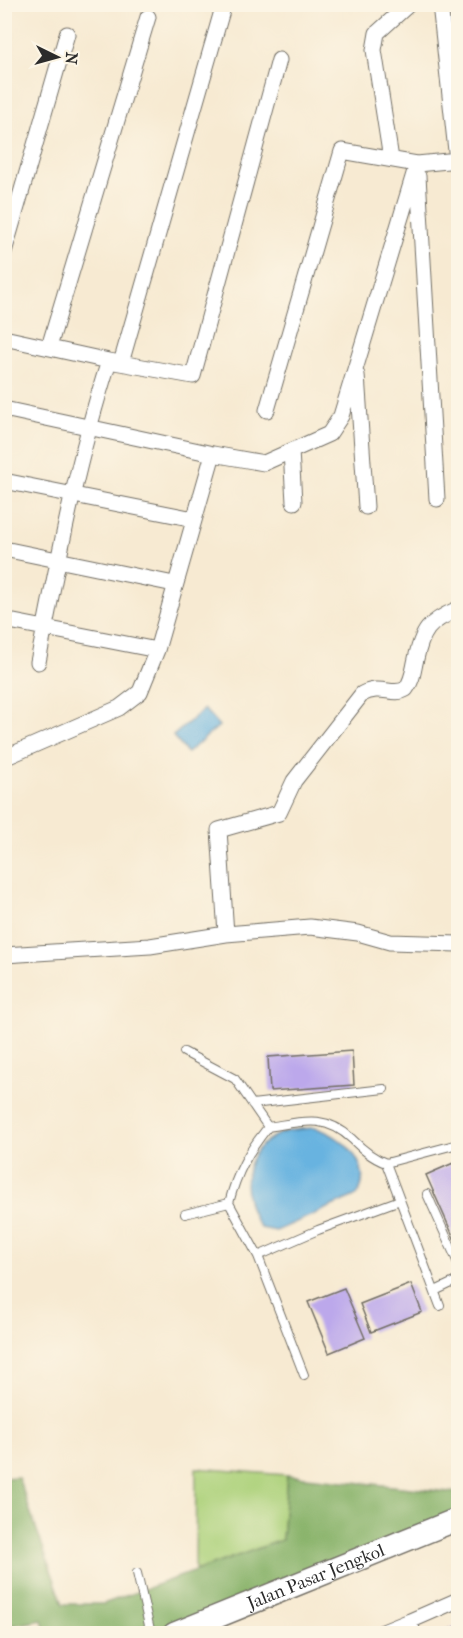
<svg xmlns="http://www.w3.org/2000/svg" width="463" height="1638" viewBox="0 0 463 1638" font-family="'IM FELL French Canon',serif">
  <rect width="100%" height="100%" fill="#fcf5e5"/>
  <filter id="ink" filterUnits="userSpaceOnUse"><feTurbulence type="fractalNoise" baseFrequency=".0167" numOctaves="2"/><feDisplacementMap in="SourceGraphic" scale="12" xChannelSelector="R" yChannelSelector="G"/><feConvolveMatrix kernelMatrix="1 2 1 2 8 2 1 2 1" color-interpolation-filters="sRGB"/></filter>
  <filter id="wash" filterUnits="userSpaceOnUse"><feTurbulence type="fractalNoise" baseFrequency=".008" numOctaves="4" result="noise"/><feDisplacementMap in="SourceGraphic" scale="24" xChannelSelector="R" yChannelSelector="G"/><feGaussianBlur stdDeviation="1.35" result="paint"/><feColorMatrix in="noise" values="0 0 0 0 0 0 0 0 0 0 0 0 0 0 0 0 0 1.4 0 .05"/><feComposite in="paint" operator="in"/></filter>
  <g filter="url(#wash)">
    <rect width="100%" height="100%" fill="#f7ead2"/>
    <path fill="#add27c" stroke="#6c7e54" stroke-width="1.5" d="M196 1468 287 1475 282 1540 195 1571Z"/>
    <path fill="#8ab46c" stroke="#5a704c" stroke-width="1.5" d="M287 1475 458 1493V1519L171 1633H46L42 1620 5 1627 4 1478 18 1477 63 1604H103L282 1540Z"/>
    <path fill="#67b3e0" stroke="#496f86" stroke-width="1.5" d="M204 709 219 726 187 753 173 736Z
      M314 1128C341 1133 376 1167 357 1195L276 1231 261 1228C240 1201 239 1156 273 1137 285 1130 300 1129 314 1128Z"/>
    <g id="blocks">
      <path fill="#bca8eb" d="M352 1051 354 1085 270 1091 268 1057Z
        M458 1161V1247L426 1175Z
        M411 1284 422 1312 371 1332 360 1304Z
        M344 1288 365 1338 329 1353 308 1302Z
        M458 1626V1634H444L443 1631Z"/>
    </g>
  </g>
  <g filter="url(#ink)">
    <use href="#blocks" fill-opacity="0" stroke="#726e65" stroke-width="1.5"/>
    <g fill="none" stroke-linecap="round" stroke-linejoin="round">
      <defs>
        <path id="service" d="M184 1052 235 1079 268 1127C301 1122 324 1113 352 1139 362 1149 372 1158 386 1163L458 1144
          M252 1104 384 1089
          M386 1163 440 1306
          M427 1194 458 1263
          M185 1214 229 1203
          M258 1256 229 1203C237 1172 248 1152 268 1127
          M435 1291 458 1280
          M304 1375 258 1256 318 1230 400 1200
          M137 1573 151 1634"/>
        <path id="minor" d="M440 4 457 160
          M391 159 374 50 377 33 409 4
          M418 176 437 499
          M4 252 67 34
          M4 338 109 361 193 376 279 60
          M49 347 148 17
          M121 363 224 4
          M357 375 366 507
          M4 409 213 454 264 463 329 434 341 416 417 164
          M267 410 342 151 417 164 458 160
          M291 451 294 502
          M4 481 194 519
          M4 549 174 584
          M4 620 157 650
          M38 662C58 560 77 460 109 361
          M4 758 119 708 140 692 157 650 213 454
          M226 934 219 830 279 813 294 781 362 694C381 684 393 697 406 689 412 681 413 673 415 663 422 630 428 622 458 609
          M4 955 150 946 226 934 310 927 358 933 390 942 458 944
          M410 1621 458 1600
          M378 1634 410 1621 413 1634"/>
        <g id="primary">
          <path id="s1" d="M174 1634 458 1519"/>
        </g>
      </defs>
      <use href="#service" stroke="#726e65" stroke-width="10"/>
      <use href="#minor" stroke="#726e65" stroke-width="17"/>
      <use href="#primary" stroke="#726e65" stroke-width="25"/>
      <use href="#service" stroke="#fff" stroke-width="8"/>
      <use href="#minor" stroke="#fff" stroke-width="15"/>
      <use href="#primary" stroke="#fff" stroke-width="22"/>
    </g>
  </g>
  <g text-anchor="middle" stroke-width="6" stroke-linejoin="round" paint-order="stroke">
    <g font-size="18" fill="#2b2b2b" stroke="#fcf5e5">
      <text dy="6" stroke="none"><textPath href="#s1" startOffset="153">Jalan Pasar Jengkol</textPath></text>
    </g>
  </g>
  <rect width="463" height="1638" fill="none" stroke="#fcf5e5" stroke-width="24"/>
  <g transform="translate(57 57) rotate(95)" stroke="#fcf5e5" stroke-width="4.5" paint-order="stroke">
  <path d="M0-4.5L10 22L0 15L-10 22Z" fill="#2b2b2b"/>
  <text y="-9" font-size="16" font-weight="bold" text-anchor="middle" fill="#2b2b2b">N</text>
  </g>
</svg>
